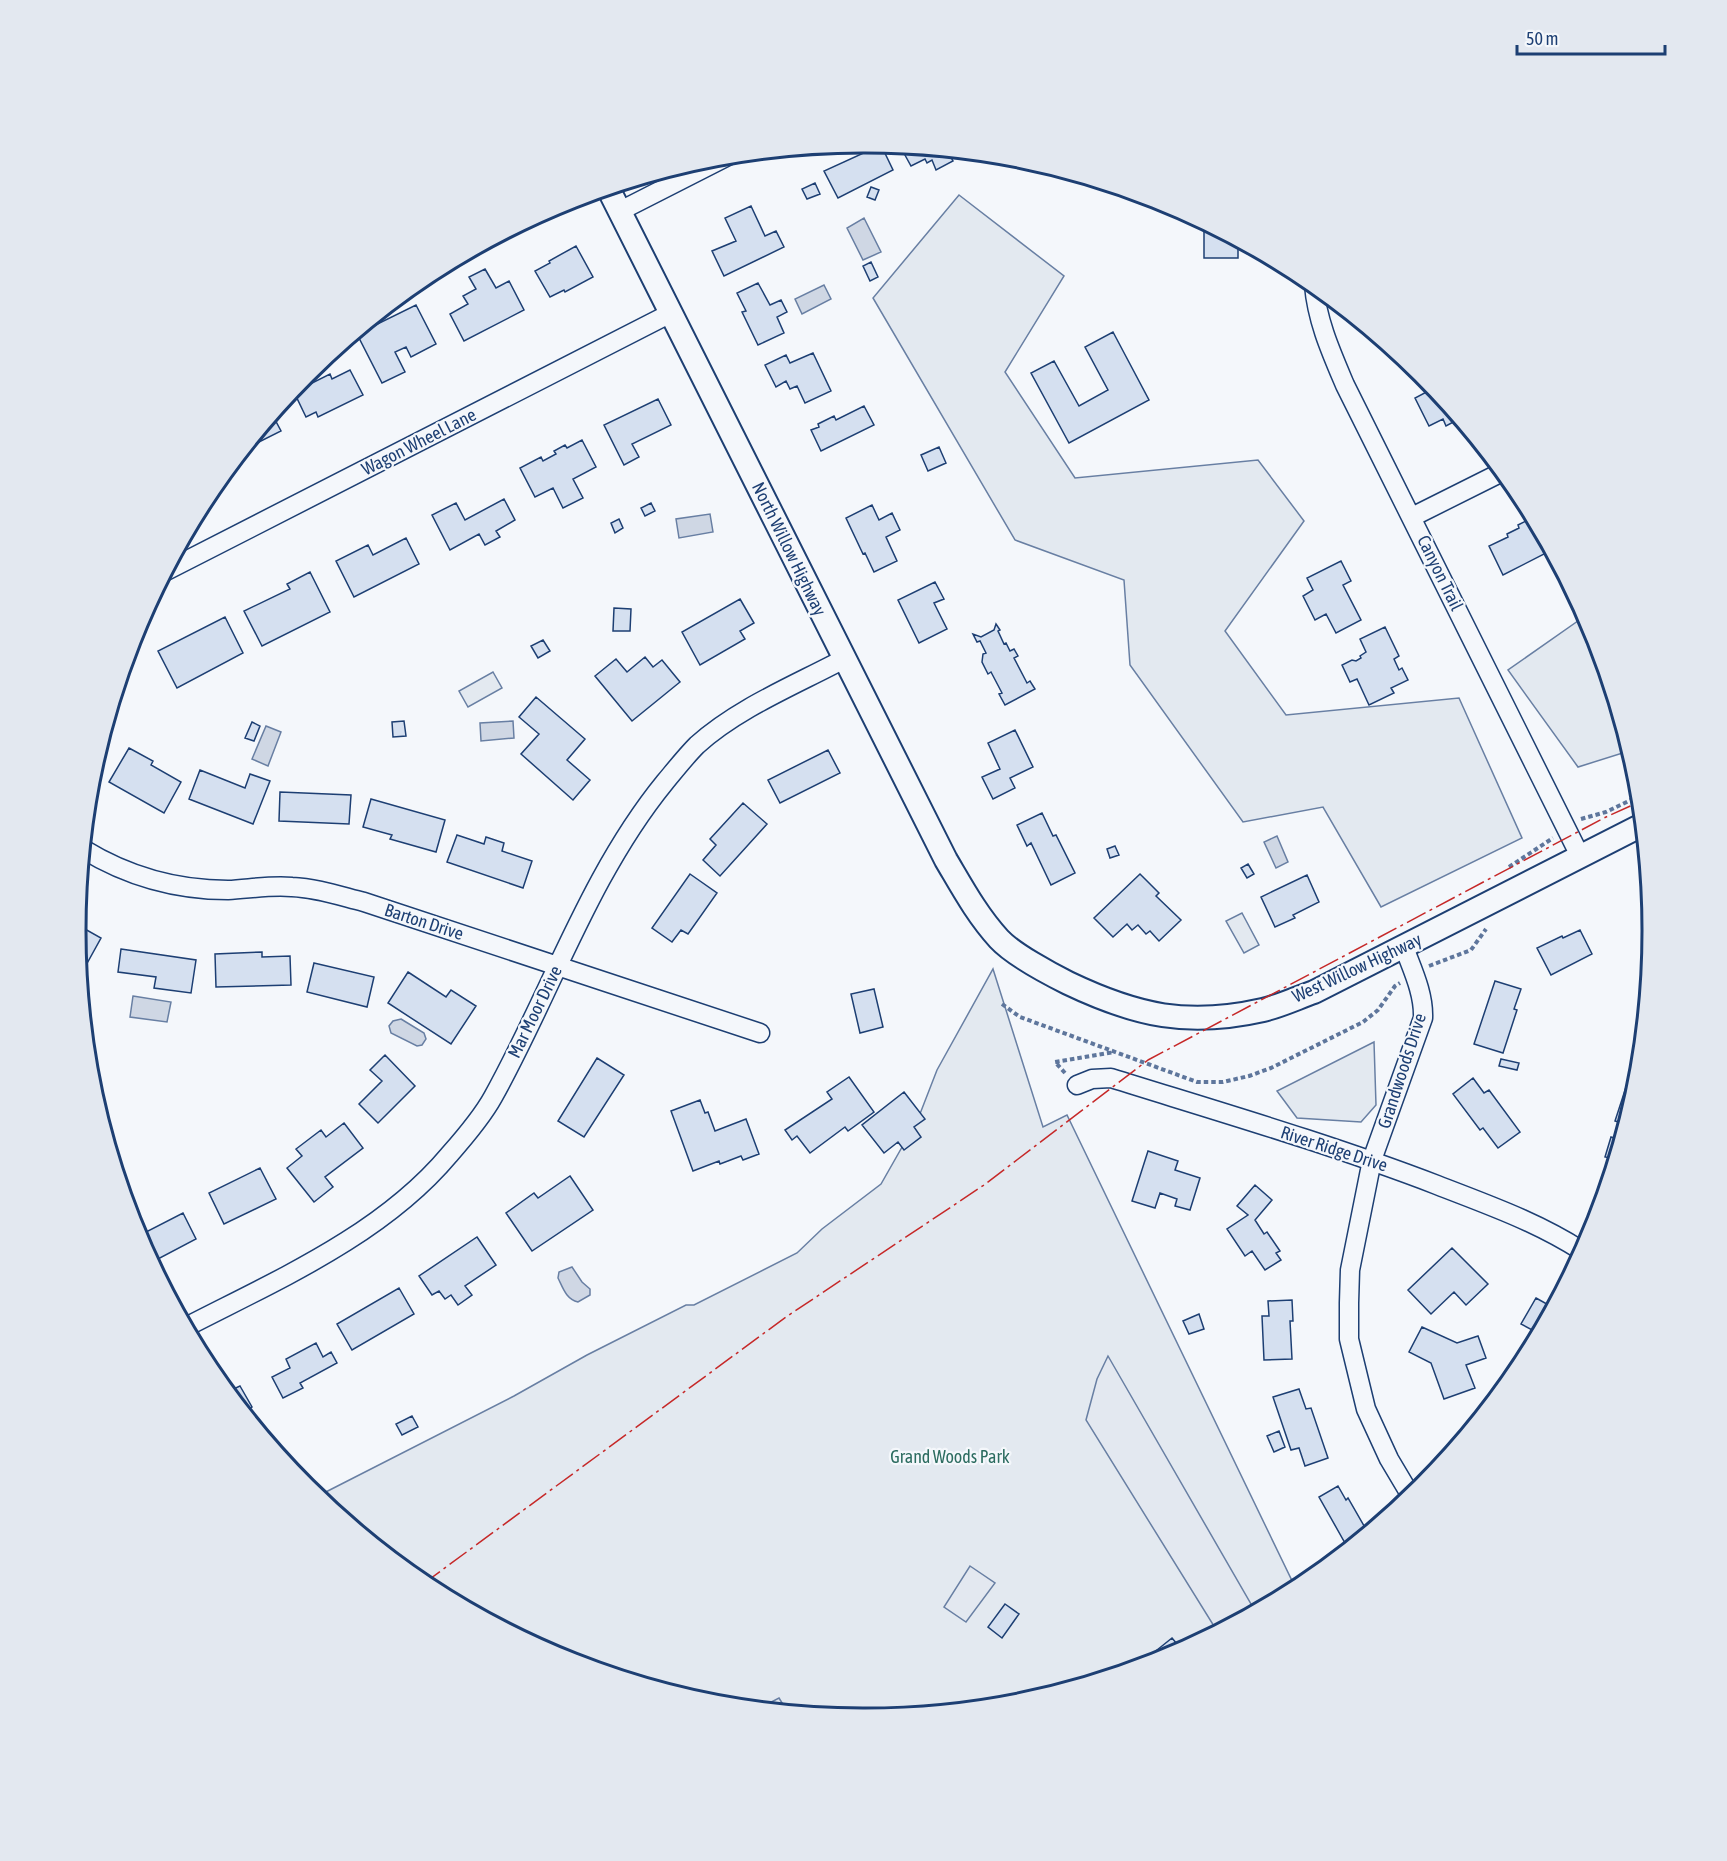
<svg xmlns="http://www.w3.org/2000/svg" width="1727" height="1861" viewBox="0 0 1727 1861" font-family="'Asap Condensed',sans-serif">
  <rect width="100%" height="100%" fill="#f4f7fb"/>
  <path fill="#e3e9f0" stroke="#687fa3" stroke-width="1.5" d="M959 195 1064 276 1005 372 1075 478 1258 460 1304 521 1225 631 1286 715 1459 698 1522 838 1381 907 1323 807 1243 822 1130 665 1124 580 1015 540 873 298Z
    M1585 616 1592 629 1629 751 1578 767 1508 670Z
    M493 672 502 688 468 707 459 691Z
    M1242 913 1259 945 1244 953 1226 921Z
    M993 969 1043 1127 1067 1115 1296 1589 1165 1659 1017 1704 863 1719 709 1704 561 1659 425 1586 316 1497 514 1396 587 1355 686 1305H694L797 1253 822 1229 881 1184 918 1119 937 1070Z
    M1374 1042 1376 1105 1361 1122 1297 1118 1277 1091Z"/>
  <path fill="#e3e8f0" stroke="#687fa3" stroke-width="1.5" d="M1108 1356 1255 1611 1217 1631 1086 1420 1097 1379Z
    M970 1566 995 1583 966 1622 944 1607Z
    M779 1698 787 1711 758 1709Z"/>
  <path fill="#cfd7e4" stroke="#687fa3" stroke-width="1.5" d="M864 218 881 252 863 260 847 228Z
    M824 285 831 299 802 314 795 299Z
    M710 514 713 532 679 538 676 519Z
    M513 721 514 738 481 741 480 723Z
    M266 726 281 732 268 766 252 759Z
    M1277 836 1288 862 1276 868 1264 842Z
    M133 996 171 1002 167 1022 130 1017Z
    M401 1019 424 1033 426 1039 422 1045 417 1046 391 1033 389 1026 393 1021Z
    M572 1267 582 1282 590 1289V1295L578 1302C566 1299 563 1288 558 1278L559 1272Z"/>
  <path fill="#d5e0f0" stroke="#1d3f73" stroke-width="1.5" d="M881 145 893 170 838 198 824 171Z
    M900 146 950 151 948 152 953 161 936 170 932 160 927 163 925 159 911 166Z
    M815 183 820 194 807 199 802 189Z
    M871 187 879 190 875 200 867 197Z
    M751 206 765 236 776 231 784 247 724 276 712 251 736 241 725 218Z
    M1204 223 1238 241V258H1204Z
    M576 246 593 277 565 292 564 290 550 297 535 271 550 263 549 261Z
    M871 262 878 277 870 281 863 266Z
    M485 269 496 288 509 281 524 310 464 341 450 314 468 304 463 296 476 289 469 277Z
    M758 283 770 305 781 300 787 312 777 317 784 333 758 345 742 312 746 311 737 293Z
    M416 305 436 344 411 357 406 347 395 352 405 372 382 383 357 334Z
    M1113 332 1149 400 1069 443 1031 373 1054 361 1079 406 1108 390 1085 347Z
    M813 353 831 391 805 403 797 386 790 389 786 381 776 387 765 365 786 355 790 363Z
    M350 370 363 395 318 417 316 412 306 417 294 392 330 374 332 379Z
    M1434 388 1459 419 1446 426 1443 419 1429 426 1415 398Z
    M658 399 671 425 632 444 639 457 624 465 604 425Z
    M864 406 874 425 821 451 811 430 819 427 818 424 834 416 836 420Z
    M272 414 281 431 259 442 255 435Z
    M582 440 596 467 573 479 583 498 563 508 553 488 535 497 520 468 541 457 543 461 556 454 554 451 565 445 567 448Z
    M939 447 946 463 928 471 921 455Z
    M504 499 515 520 496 531 500 537 485 545 479 534 450 550 432 515 456 503 465 520Z
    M651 503 655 511 645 516 641 508Z
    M872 505 879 520 892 513 900 530 886 537 897 561 874 572 865 553 863 554 846 518Z
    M619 519 623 528 615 533 611 523Z
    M1526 521 1528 524 1534 521 1550 551 1503 575 1489 546 1508 537 1507 534 1519 528 1518 525Z
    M406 538 419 564 354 597 336 561 368 545 373 555Z
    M1341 561 1351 581 1343 585 1361 620 1336 633 1326 614 1315 620 1303 596 1313 590 1307 578Z
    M310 572 330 612 262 646 244 611 290 589 287 584Z
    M935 582 944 599 934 603 947 629 919 643 898 600Z
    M740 599 754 623 740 631 745 639 700 665 682 632Z
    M614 608 631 609 630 631H613Z
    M225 617 243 653 177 688 158 651Z
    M996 624 1000 630 998 631 1004 644 1006 643 1010 651 1014 649 1018 656 1014 658 1027 683 1030 681 1035 689 1005 705 999 694 1002 693 991 672 988 674 982 662 983 654 986 653 980 641 977 642 973 634 981 637 994 630Z
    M1385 627 1399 656 1394 659 1399 670 1402 668 1408 680 1391 688 1394 693 1369 705 1357 679 1350 682 1342 665 1352 660 1356 661 1361 658 1360 656 1366 652 1360 639Z
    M543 640 550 651 538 658 531 646Z
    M645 657 653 667 662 660 680 682 632 721 595 676 616 659 627 672Z
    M536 697 585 739 567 760 590 780 573 800 521 754 539 734 519 717Z
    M404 721 406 736 393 737 392 722Z
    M252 722 260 726 254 741 245 738Z
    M1015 730 1033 767 1010 778 1015 788 993 799 982 777 1000 769 988 743Z
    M129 748 153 761 151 765 181 782 164 813 109 782Z
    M828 750 840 773 780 803 768 780Z
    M200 770 245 788 250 774 270 781 253 824 189 799Z
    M280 792 351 795 349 824 279 821Z
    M371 799 445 820 436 852 390 839 392 835 363 827Z
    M743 803 767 824 720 876 703 860 716 845 710 839Z
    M1042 813 1053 836 1056 835 1075 873 1051 885 1031 843 1027 846 1017 825Z
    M457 835 484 844 486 837 504 843 502 851 532 861 523 888 447 862Z
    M1115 846 1119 855 1110 858 1107 849Z
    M1248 864 1254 874 1247 878 1241 868Z
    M690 874 717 893 688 934 681 930 672 942 652 928Z
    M1140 874 1159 893 1156 896 1181 920 1159 941 1150 931 1146 934 1138 925 1132 930 1127 924 1113 937 1094 918Z
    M1307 875 1319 902 1293 915 1295 918 1275 927 1261 897Z
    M76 924 101 938 85 967 78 963Z
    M1580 930 1592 954 1551 975 1537 948 1562 936 1563 938Z
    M121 949 196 960 191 993 154 988 156 977 118 972Z
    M262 952V957L290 956 291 985 216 987 215 954Z
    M314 963 374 977 367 1007 307 992Z
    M408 972 446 997 451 990 476 1006 451 1044 388 1003Z
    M1495 981 1521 989 1514 1009 1517 1010 1503 1053 1474 1044Z
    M874 989 883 1027 860 1033 851 994Z
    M385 1055 415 1086 378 1123 359 1104 382 1081 370 1070Z
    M597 1058 624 1075 584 1137 558 1121Z
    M1501 1059 1519 1063 1517 1070 1499 1066Z
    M849 1077 874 1112 848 1131 845 1127 810 1153 797 1136 792 1140 785 1130 832 1099 827 1092Z
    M1473 1078 1484 1093 1489 1090 1520 1132 1498 1148 1483 1128 1480 1130 1453 1094Z
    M1629 1078 1637 1080 1625 1124 1615 1121Z
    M904 1092 925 1119 914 1127 921 1137 904 1150 898 1142 884 1153 862 1125Z
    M700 1100 705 1113 708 1112 715 1131 746 1119 759 1154 743 1160 741 1156 720 1164 719 1161 693 1171 671 1111Z
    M344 1123 363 1148 325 1177 333 1187 314 1202 287 1168 302 1156 296 1149 321 1130 326 1137Z
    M1611 1137 1620 1140 1603 1197 1600 1196 1611 1158 1605 1157Z
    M1148 1151 1178 1161 1175 1170 1200 1178 1190 1210 1175 1206 1177 1199 1160 1193 1155 1208 1132 1201Z
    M260 1168 276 1199 224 1224 209 1193Z
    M570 1176 593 1210 532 1251 506 1213 534 1193 538 1198Z
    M1255 1185 1272 1200 1255 1220 1264 1234 1267 1232 1280 1251 1276 1253 1281 1260 1265 1270 1252 1251 1245 1256 1227 1229 1248 1215 1237 1206Z
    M183 1213 196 1239 158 1259 144 1233Z
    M477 1237 496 1265 465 1286 472 1295 458 1305 451 1295 445 1299 439 1291 432 1295 419 1276Z
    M1452 1248 1488 1284 1466 1305 1454 1292 1431 1314 1408 1290Z
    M399 1288 414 1314 352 1350 337 1324Z
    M1536 1298 1552 1307 1553 1304 1535 1339 1538 1333 1521 1324Z
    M1292 1300 1293 1321H1290L1292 1359 1264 1360 1262 1316H1269L1268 1301Z
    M1199 1314 1204 1329 1189 1334 1183 1321Z
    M1422 1327 1457 1343 1478 1336 1486 1358 1466 1365 1475 1388 1444 1399 1431 1363 1409 1352Z
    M316 1343 323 1357 331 1352 337 1363 300 1383 303 1388 283 1398 272 1377 290 1368 286 1359Z
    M240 1386 252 1407 243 1412 227 1392Z
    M1299 1389 1306 1409 1311 1408 1328 1458 1305 1466 1299 1448 1291 1450 1273 1397Z
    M412 1416 418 1427 402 1435 396 1424Z
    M1279 1431 1285 1447 1274 1452 1267 1436Z
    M1462 1438 1453 1449 1450 1444Z
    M1338 1486 1346 1500 1348 1498 1367 1531 1345 1543 1319 1497Z
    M1005 1604 1019 1614 1002 1638 988 1627Z
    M1172 1638 1182 1650 1158 1661 1152 1654Z"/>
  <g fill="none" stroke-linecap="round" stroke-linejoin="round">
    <defs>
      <path id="minor" d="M620 211 730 155
        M1314 285C1317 321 1331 352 1345 385L1580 856
        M1412 517 1502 472
        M166 571 671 313
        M83 849C127 876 176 890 228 890 249 889 270 885 292 887 317 888 340 896 364 902L760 1033
        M1404 947C1412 969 1424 993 1423 1018L1372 1160 1350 1270 1349 1303V1339L1366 1409 1389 1459 1411 1496
        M1077 1085 1092 1079 1111 1078C1220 1112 1330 1144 1437 1185 1488 1205 1535 1221 1582 1251
        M186 1327C277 1280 382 1235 449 1155 464 1138 482 1117 493 1097 551 993 589 875 665 782 675 770 686 756 697 745 738 708 795 685 844 659"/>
      <path id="tertiary" d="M608 188 946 860C962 887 977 915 999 939 1013 954 1050 974 1068 983 1137 1016 1188 1027 1263 1010 1280 1006 1297 998 1314 992L1642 825"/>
    </defs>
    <use href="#minor" stroke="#1d3f73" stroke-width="21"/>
    <use href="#tertiary" stroke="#1d3f73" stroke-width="26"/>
    <path stroke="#5e769c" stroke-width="4" stroke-dasharray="4.5 3" stroke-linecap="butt" d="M1581 819 1606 812 1639 796
      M1509 867 1553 838
      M1429 966 1471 950 1486 929
      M1002 1004 1020 1017 1197 1082H1223L1249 1076 1271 1068 1363 1022 1378 1010 1395 986 1400 983
      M1065 1073 1055 1062 1115 1052"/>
    <use href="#minor" stroke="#f4f7fb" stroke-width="18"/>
    <use href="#tertiary" stroke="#f4f7fb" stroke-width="22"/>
    <path stroke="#c62828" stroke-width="1.5" stroke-dasharray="21 4.5 3 4.5" stroke-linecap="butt" d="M423 1584 786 1317 984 1185 1148 1060 1604 818 1639 802"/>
  </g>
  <g text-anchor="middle" stroke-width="4.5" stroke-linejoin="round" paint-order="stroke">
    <g font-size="18" fill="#1d3f73" stroke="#f4f7fb">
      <text transform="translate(419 442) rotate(-27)" y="6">Wagon Wheel Lane</text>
      <text transform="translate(789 549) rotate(64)" y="6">North Willow Highway</text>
      <text transform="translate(1440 573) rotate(64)" y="6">Canyon Trail</text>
      <text transform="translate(424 922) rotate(18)" y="6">Barton Drive</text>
      <text transform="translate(1357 968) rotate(-25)" y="6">West Willow Highway</text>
      <text transform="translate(535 1012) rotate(-64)" y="6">Mar Moor Drive</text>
      <text transform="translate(1402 1071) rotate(-72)" y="6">Grandwoods Drive</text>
      <text transform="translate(1334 1149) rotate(18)" y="6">River Ridge Drive</text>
    </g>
    <g font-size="18" fill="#2c6c60" stroke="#f4f7fb">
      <text x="950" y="1463">Grand Woods Park</text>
    </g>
  </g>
  <path d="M0 0H1727V1861H0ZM863 153H865A777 777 0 0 1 1642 930V931A777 777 0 0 1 865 1708H863A777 777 0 0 1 86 931V930A777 777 0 0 1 863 153Z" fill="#e3e8f0" fill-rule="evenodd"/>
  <path fill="none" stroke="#1d3f73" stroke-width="3" d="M863 153H865A777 777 0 0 1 1642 930V931A777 777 0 0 1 865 1708H863A777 777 0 0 1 86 931V930A777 777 0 0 1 863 153Z"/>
  <path d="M1517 45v9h148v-9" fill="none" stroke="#1d3f73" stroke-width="3"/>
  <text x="1526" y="45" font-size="18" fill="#1d3f73" stroke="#f4f7fb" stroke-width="4.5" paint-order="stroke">50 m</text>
</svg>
